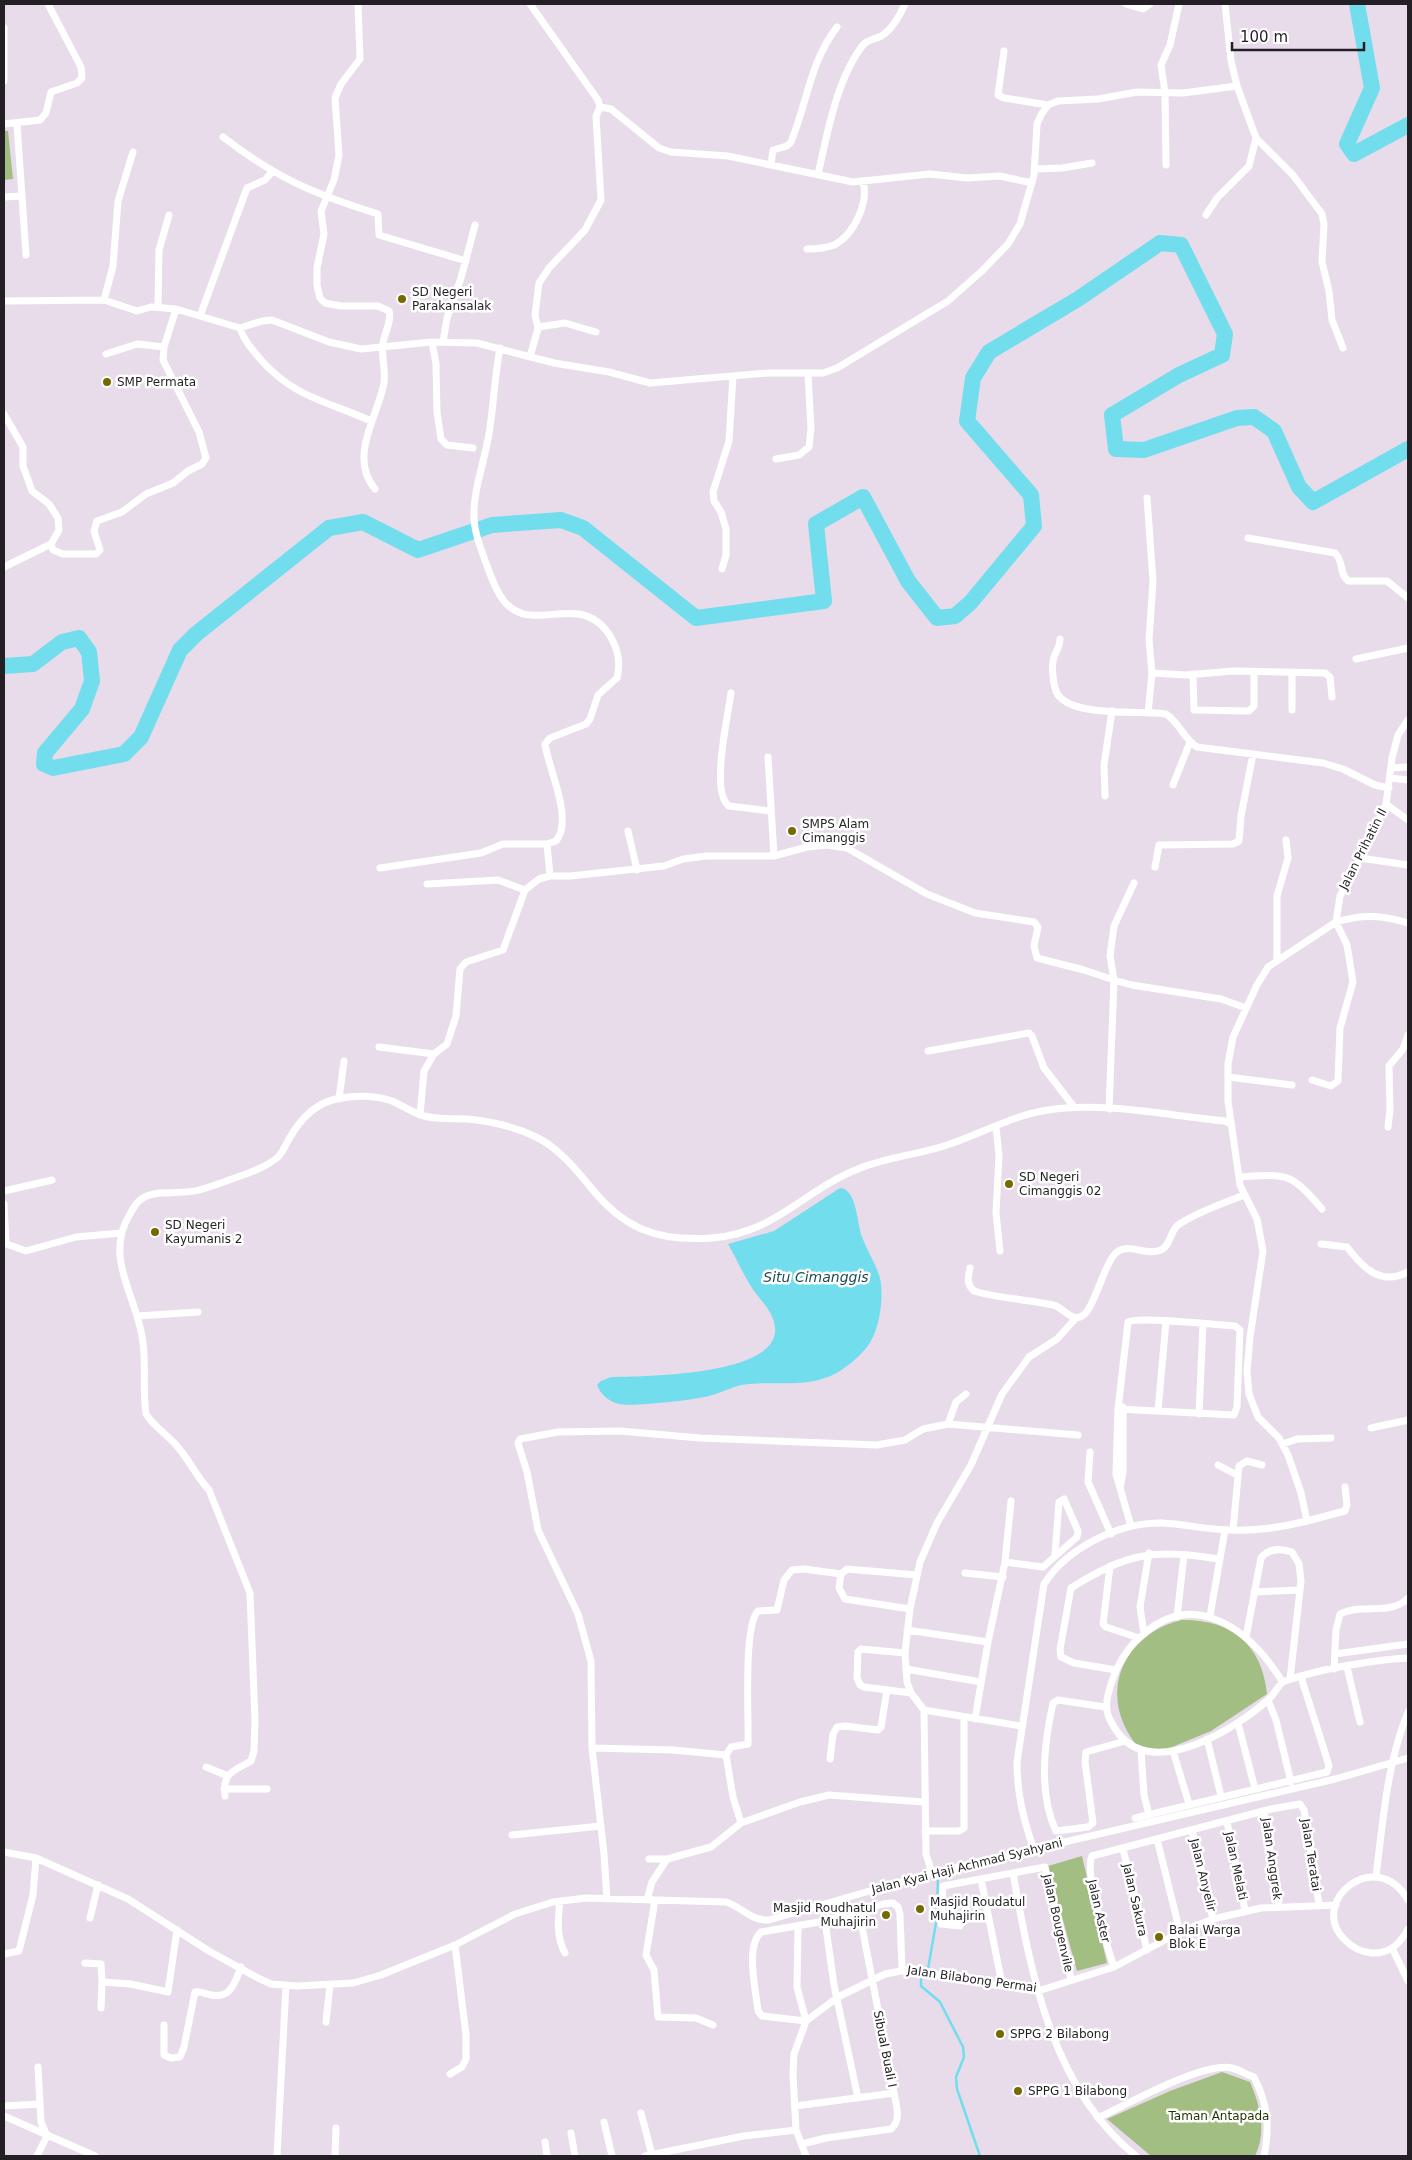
<svg xmlns="http://www.w3.org/2000/svg" width="1412" height="2160" viewBox="0 0 1412 2160" font-family="'DejaVu Sans',sans-serif">
  <rect width="100%" height="100%" fill="#e8dceb"/>
  <path fill="#a2be83" d="M4 131H8L13 179 4 180Z
    M1181 1620C1230 1619 1262 1643 1267 1694L1211 1731 1165 1750 1140 1749C1096 1700 1119 1636 1181 1620Z
    M1082 1856 1107 1963 1077 1971 1048 1866Z
    M1222 2072 1250 2082C1260 2105 1267 2132 1255 2156H1151L1107 2119 1170 2091Z"/>
  <path fill="#71dded" d="M840 1188C857 1189 857 1224 862 1237 867 1251 876 1264 880 1278 884 1296 880 1325 871 1341 863 1355 842 1372 828 1377 799 1388 770 1380 741 1385 730 1388 720 1393 709 1396 694 1400 632 1407 619 1404 608 1401 601 1395 597 1385L601 1381 611 1377C643 1376 781 1376 775 1327 773 1311 760 1300 752 1288 743 1274 736 1258 728 1244L774 1231Z"/>
  <g fill="none" stroke-linecap="round" stroke-linejoin="round">
    <path stroke="#71dded" stroke-width="2.5" d="M928 1969 937 1917 938 1873
      M921 1975V1986L940 2002 963 2047 964 2057 956 2077 957 2089 980 2156"/>
    <path stroke="#71dded" stroke-width="16" d="M1357 4 1372 88 1347 144 1354 154 1408 125
      M4 666 33 664 62 642 79 638 89 652 92 681 82 709 45 753 44 764 53 768 124 754 141 737 180 650 196 634 329 528 363 522 418 550 492 525 561 520 583 528 696 618 824 601 816 524 863 497 908 581 937 618 955 616 971 602 1034 526 1031 495 967 421 973 378 989 352 1078 299 1160 243 1181 245 1225 334 1222 355 1179 375 1112 415 1116 449 1144 450 1237 418 1254 417 1274 431 1299 487 1313 502 1408 449"/>
    <path stroke="#fff" stroke-width="7" d="M358 4 360 59 341 84 335 98 339 155 334 180 321 211 324 234 317 268V285L320 298 325 303 341 306H378L389 311C392 322 384 333 383 344 381 357 386 370 384 383 378 416 348 457 375 489
      M1126 4 1143 9 1150 4
      M4 28V81
      M1004 51 998 95 1004 98 1048 105
      M1237 86 1256 138 1293 175 1322 214 1324 224 1322 262 1329 291 1332 320 1343 348
      M600 107 611 109 659 148 671 152 728 156 853 182 930 174 967 178 1000 176 1032 183
      M4 124 40 120 46 113 51 92 77 83 82 78 81 67 48 4
      M17 124 26 255
      M223 137C276 178 314 194 378 214L379 235 466 261
      M771 165 773 150 787 146 791 142C807 103 810 62 837 27
      M1166 165 1165 93 1161 65 1170 45 1179 4
      M1035 169 1062 168 1092 163
      M818 175C827 134 837 78 863 45 868 39 877 39 883 35 893 28 900 15 905 4
      M4 197 21 196
      M1206 215 1217 198 1249 166 1256 138
      M807 249C815 249 826 248 834 245 854 235 869 202 863 182
      M104 300 113 266 118 201 133 152
      M4 301 104 300 137 311 151 307 176 309 240 328 262 321 272 320 329 342 361 349 432 342 477 343 554 363 609 372 650 383 768 373H823L837 368 948 301 982 271 1008 244 1020 224 1034 175 1037 124 1041 115 1048 105 1058 101 1098 99 1137 92 1183 93 1237 86 1231 61 1225 4
      M158 307 159 250 169 215
      M200 316 247 188 265 180 272 172
      M538 327 565 323 596 332
      M240 328C244 341 252 349 261 360 295 398 327 401 371 421
      M432 342 436 364 437 412 441 439 447 445 473 448
      M443 342 447 318 461 278 475 225
      M500 348C495 374 494 400 490 427 487 454 473 489 474 516 474 532 481 549 486 563 491 576 495 590 504 601 524 626 553 610 579 614 607 619 624 651 617 678L598 695 590 719 586 724 550 738 545 744C548 768 574 819 556 841L547 844
      M106 354 137 344 164 347
      M530 357 538 328 535 315 539 283 549 268 585 230 601 200 596 116 600 107 598 100 530 4
      M4 414 23 447V466L32 491 49 504 58 518 59 530 51 544 53 550 63 554H96L100 550 94 531 97 521 122 512 146 494 173 483 188 471 202 464 206 458 199 432 163 360 164 347 176 309
      M776 459 799 455 809 447 811 428 808 374
      M1147 498 1153 581 1149 640 1152 673 1148 713
      M1248 538 1335 553C1344 561 1339 574 1348 581H1387L1408 598
      M4 567 51 544
      M722 569 726 555V529L721 512 714 501 713 492 729 441 733 376
      M1060 639C1060 648 1056 650 1054 657 1051 665 1053 680 1055 688 1061 719 1141 710 1166 714 1179 722 1183 738 1197 747L1323 763 1343 769 1375 785 1389 788
      M1356 659 1408 648
      M1152 673 1186 675 1233 671 1325 673 1330 677 1332 697
      M1292 673V710
      M1193 674 1194 710 1249 711 1254 706V672
      M731 693C728 716 710 793 729 806L771 811
      M768 757 774 856
      M1391 768 1408 767
      M1390 778 1408 780
      M1173 785 1190 742
      M1105 796 1104 765 1112 711
      M1386 804 1408 820
      M628 831 637 870
      M1360 858 1408 865
      M1155 867 1159 845 1233 844 1239 841 1241 816 1253 754
      M380 868 481 853 503 844H547L550 876
      M1134 883 1114 926 1110 956 1114 980 1132 985 1221 999 1246 1008
      M427 884 498 880 525 890
      M1277 959V896L1288 858 1286 840
      M379 1047 434 1054
      M928 1051 1029 1033 1032 1036 1044 1068 1074 1107
      M1228 1077 1292 1085
      M1312 1080 1331 1086 1338 1081 1340 1028 1353 982 1347 945 1336 922 1340 896 1372 835 1386 804 1392 758 1398 735 1408 720
      M339 1099 344 1061
      M420 1115 424 1071 434 1054 447 1044 456 1016 460 969 466 962 503 950 525 890 539 879 550 876H570L664 866 683 859 706 856H774L807 847 827 845 847 848 927 894 975 913 1034 922 1038 927 1034 946 1037 958 1084 970 1114 980 1109 1109
      M996 1127 999 1155 996 1213 1000 1251
      M1388 1127 1390 1110 1389 1066 1403 1049 1408 1035
      M1239 1177C1288 1174 1290 1172 1322 1209
      M4 1191 52 1180
      M4 1204 6 1244
      M4 1243 26 1251 76 1237 121 1233
      M1321 1244 1347 1247C1363 1268 1380 1286 1408 1272
      M970 1268C968 1278 966 1284 974 1291 1000 1299 1027 1299 1053 1305 1063 1307 1069 1320 1080 1317 1093 1314 1103 1267 1114 1255 1126 1240 1145 1257 1161 1250 1171 1245 1170 1231 1178 1225 1197 1212 1222 1204 1244 1195
      M138 1316 198 1312
      M1118 1409 1234 1415 1237 1407 1240 1330 1235 1326C1218 1325 1137 1316 1128 1322L1118 1409 1116 1474 1131 1526
      M1158 1411 1166 1321
      M1199 1414 1203 1324
      M948 1424 956 1402 966 1394
      M1371 1428 1408 1420
      M1283 1444 1297 1439 1331 1438
      M1090 1452 1088 1482 1111 1534
      M1218 1465 1237 1475
      M1120 1488 1123 1472V1407
      M1307 1521 1345 1511 1347 1505 1345 1487
      M1233 1530 1239 1466 1247 1461 1262 1465
      M1005 1562 1043 1567 1077 1537 1078 1531 1064 1499 1059 1502 1055 1554
      M1110 1566 1103 1624 1106 1627 1139 1638
      M965 1573 1003 1577
      M1254 1592 1300 1590
      M910 1609 845 1599 839 1588 841 1574 847 1569 917 1575
      M1210 1616 1225 1530
      M1177 1617 1184 1555
      M907 1630 988 1642
      M1144 1634 1140 1607 1149 1553
      M1246 1637 1261 1558C1269 1548 1280 1548 1292 1552L1299 1564 1301 1581 1290 1679
      M905 1653 861 1649 858 1652 857 1678 860 1685 864 1687 911 1693
      M1335 1654 1408 1644
      M1347 1667 1360 1722
      M906 1669 981 1682
      M1334 1669 1336 1630 1340 1614C1360 1603 1392 1616 1408 1598
      M1116 1670 1074 1663 1061 1657 1060 1649 1071 1588C1128 1552 1154 1549 1219 1559
      M1282 1681C1250 1630 1193 1585 1138 1639 1122 1654 1113 1674 1108 1695 1104 1711 1109 1720 1118 1733 1154 1780 1235 1729 1268 1700 1274 1695 1279 1683 1285 1681 1319 1669 1372 1660 1408 1658
      M1268 1700 1276 1720 1291 1782
      M1105 1707 1058 1700 1053 1703C1044 1743 1038 1793 1056 1831L1088 1827 1093 1823 1085 1762 1086 1752 1125 1741
      M924 1710 1021 1726
      M975 1719 988 1642 1005 1562 1011 1501
      M1238 1723 1255 1789
      M1207 1739 1221 1796
      M592 1748 673 1750 726 1755
      M1141 1751 1144 1795 1149 1815
      M1173 1751 1189 1804
      M830 1759 833 1734 837 1727 845 1726 878 1730 881 1727 887 1690
      M206 1767 228 1776
      M224 1789H267
      M225 1796C222 1772 234 1771 251 1761L254 1751 255 1720 250 1593 209 1490C196 1476 189 1459 176 1445 167 1434 154 1427 146 1414 142 1388 147 1362 142 1336 135 1294 104 1256 130 1214 133 1208 137 1201 143 1198 159 1189 182 1195 199 1190 215 1186 231 1179 246 1174 257 1170 269 1165 278 1157 283 1152 285 1146 289 1139 299 1121 314 1104 336 1099 353 1095 375 1095 392 1101 403 1106 413 1113 424 1116 438 1120 453 1118 467 1119 490 1121 515 1127 536 1137 557 1147 573 1166 588 1184 622 1228 656 1242 712 1238 776 1233 804 1190 858 1169 886 1157 918 1155 947 1145 981 1134 1013 1115 1048 1110 1104 1101 1169 1116 1225 1121L1231 1124
      M1264 1811 1279 1907
      M1135 1818 1327 1772 1329 1766 1326 1756 1301 1677
      M1227 1822 1245 1910
      M741 1823 733 1797 726 1755 731 1747 748 1744C749 1721 743 1625 758 1611L777 1610 784 1580 792 1570 804 1569 841 1574
      M925 1831H959L964 1828V1718
      M1192 1831 1213 1919
      M512 1835 601 1826
      M1157 1839 1180 1932
      M1033 1847C1023 1818 1017 1793 1017 1762L1044 1584C1067 1548 1119 1522 1162 1523 1185 1524 1207 1530 1231 1530 1255 1531 1283 1527 1307 1521L1301 1493 1288 1455 1279 1438 1258 1417 1249 1394 1247 1371 1250 1337 1263 1251 1257 1219 1240 1185 1228 1101V1064L1233 1037 1257 985 1268 967 1336 922C1363 914 1381 915 1408 923
      M1123 1849 1147 1950
      M4 1852 36 1858 128 1899 209 1951 258 1978 271 1984 297 1986 353 1983 381 1975 455 1945 515 1914 553 1902 586 1898 726 1902C742 1907 751 1921 769 1920L932 1873 1335 1779 1408 1758
      M649 1859H667
      M932 1873 926 1854 924 1710 911 1693 907 1682 905 1653 910 1609 920 1562 937 1523 971 1465 1002 1394 1029 1357 1057 1339 1076 1318
      M1013 1873C1031 1974 1052 2089 1136 2156
      M1376 1876C1383 1821 1387 1763 1408 1712
      M981 1879 1002 1984
      M607 1899 604 1854 592 1748 591 1661 578 1614 538 1530 527 1472 518 1443 520 1439 558 1432 620 1431 700 1438 877 1445 905 1440 923 1429 948 1424 1078 1435
      M647 1900 652 1882 667 1859 711 1847 741 1823 800 1802 829 1795 923 1802
      M655 1900 646 1955 654 1970 658 2017 696 2018 713 2025
      M1408 1900C1376 1845 1309 1901 1343 1938 1351 1947 1360 1952 1372 1953 1389 1954 1401 1943 1408 1929
      M560 1901C558 1918 556 1937 565 1953
      M90 1918 98 1885
      M825 1921 834 1985 858 2098
      M798 1926 797 1987 806 2021 762 2016 758 2011C756 1990 745 1947 761 1932L825 1921 883 1904 893 1903 898 1907 900 1914 902 1969
      M960 1926 941 1924 943 1886 1045 1867 1071 1979
      M1392 1948 1408 1981
      M4 1954 19 1951 33 1895 36 1858
      M85 1963 101 1964 102 1982
      M1114 1967C1107 1946 1084 1873 1092 1856L1271 1809 1300 1804 1304 1810 1319 1904
      M101 2008 102 1982 131 1984 168 1992 177 1930
      M326 2022 330 1985
      M164 2025V2055L171 2058 180 2057 184 2047 195 1992C201 1991 205 1994 211 1995 231 1999 235 1982 241 1967
      M450 2074 462 2067 466 2059V2035L455 1945
      M4 2106 40 2104
      M795 2106 894 2093
      M641 2113 652 2155
      M4 2116 95 2156
      M1098 2118C1126 2105 1204 2061 1232 2068 1240 2070 1247 2075 1254 2077 1268 2105 1270 2126 1264 2156
      M604 2122 612 2156
      M571 2133 575 2156
      M545 2142 547 2156
      M802 2144 826 2138 891 2129C902 2120 896 2105 894 2093L859 1911
      M37 2156 47 2136 41 2122 38 2067
      M277 2156 286 1985
      M335 2156 336 2128
      M645 2156 744 2136 796 2130
      M806 2156 796 2130 793 2074 794 2054 806 2021 838 1997 885 1974 912 1969 961 1980 1038 1991 1114 1967 1180 1932 1213 1919 1261 1908 1336 1905"/>
  </g>
  <g fill="#776900" stroke="#fff" stroke-width="2">
    <circle cx="402" cy="299" r="5"/>
    <circle cx="107" cy="382" r="5"/>
    <circle cx="792" cy="831" r="5"/>
    <circle cx="1009" cy="1184" r="5"/>
    <circle cx="155" cy="1232" r="5"/>
    <circle cx="920" cy="1909" r="5"/>
    <circle cx="886" cy="1915" r="5"/>
    <circle cx="1159" cy="1937" r="5"/>
    <circle cx="1000" cy="2034" r="5"/>
    <circle cx="1018" cy="2091" r="5"/>
  </g>
  <g text-anchor="middle" stroke-width="5" stroke-linejoin="round" paint-order="stroke">
    <g font-size="12" fill="#231f24" stroke="#fff" text-anchor="start">
      <text x="412" y="296">SD Negeri<tspan x="412" dy="14">Parakansalak</tspan></text>
      <text x="117" y="386">SMP Permata</text>
      <text x="802" y="828">SMPS Alam<tspan x="802" dy="14">Cimanggis</tspan></text>
      <text x="1019" y="1181">SD Negeri<tspan x="1019" dy="14">Cimanggis 02</tspan></text>
      <text x="165" y="1229">SD Negeri<tspan x="165" dy="14">Kayumanis 2</tspan></text>
      <text x="930" y="1906">Masjid Roudatul<tspan x="930" dy="14">Muhajirin</tspan></text>
      <text x="876" y="1912" text-anchor="end">Masjid Roudhatul<tspan x="876" dy="14">Muhajirin</tspan></text>
      <text x="1169" y="1934">Balai Warga<tspan x="1169" dy="14">Blok E</tspan></text>
      <text x="1010" y="2038">SPPG 2 Bilabong</text>
      <text x="1028" y="2095">SPPG 1 Bilabong</text>
    </g>
    <g font-size="12" fill="#231f24" stroke="#fff">
      <text transform="translate(1363 849) rotate(-63)" y="4">Jalan Prihatin II</text>
      <text transform="translate(1311 1855) rotate(81)" y="4">Jalan Teratai</text>
      <text transform="translate(1272 1859) rotate(82)" y="4">Jalan Anggrek</text>
      <text transform="translate(967 1866) rotate(-14)" y="4">Jalan Kyai Haji Achmad Syahyani</text>
      <text transform="translate(1236 1866) rotate(78)" y="4">Jalan Melati</text>
      <text transform="translate(1203 1875) rotate(76)" y="4">Jalan Anyelir</text>
      <text transform="translate(1135 1900) rotate(77)" y="4">Jalan Sakura</text>
      <text transform="translate(1099 1911) rotate(77)" y="4">Jalan Aster</text>
      <text transform="translate(1058 1923) rotate(77)" y="4">Jalan Bougenvile</text>
      <text transform="translate(972 1979) rotate(8)" y="4">Jalan Bilabong Permai</text>
      <text transform="translate(885 2049) rotate(79)" y="4">Sibual Buali I</text>
    </g>
    <g font-size="12" fill="#1f3300" stroke="#fff">
      <text x="1219" y="2120">Taman Antapada</text>
    </g>
    <g font-size="14" font-style="italic" fill="#1c4d53" stroke="#fff">
      <text x="816" y="1282">Situ Cimanggis</text>
    </g>
  </g>
  <rect width="1412" height="2160" fill="none" stroke="#231f24" stroke-width="10"/>
  <path d="M1232 42v8h132v-8" fill="none" stroke="#231f24" stroke-width="2.5"/>
  <text x="1240" y="42" font-size="15" fill="#231f24" stroke="#ffffff" stroke-width="4" paint-order="stroke">100 m</text>
</svg>
